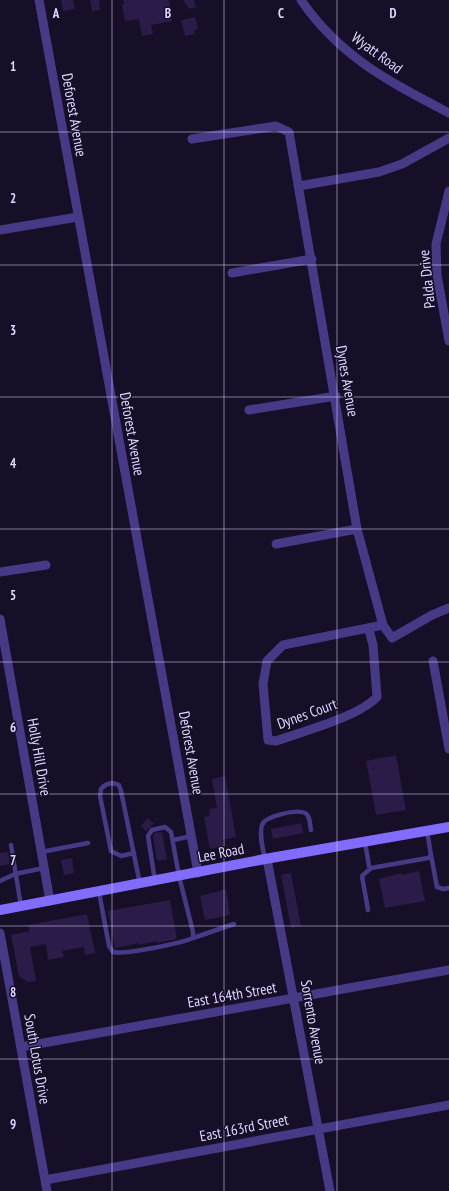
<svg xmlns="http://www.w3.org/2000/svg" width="449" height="1191" viewBox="0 0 449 1191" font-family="'PT Sans Narrow',sans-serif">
  <rect width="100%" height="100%" fill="#160f27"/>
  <path fill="#2a1b48" d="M61 0H73L75 9 63 11Z
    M90 0H99L100 10 92 11Z
    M123 0H169L172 21 151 25 153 34 142 36 139 19 125 21 122 5 124 4Z
    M183 0H194L196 7 189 9Z
    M195 17 198 29 194 30 195 34 185 36 181 20Z
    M396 755 406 810 376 815 366 761Z
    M225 776 236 837 222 840 223 846 210 849 204 817 210 816 209 809 217 808 212 779Z
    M148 818 154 824 146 831 141 826Z
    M301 823 303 833 273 839 271 829Z
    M162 832 167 859 157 861 153 836 154 833Z
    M8 852 10 864 0 866V853Z
    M72 858 74 873 64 875 61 860Z
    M419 871 425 901 385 908 379 879 401 873 402 875Z
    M291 873 301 926 291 928 281 875Z
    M226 889 230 915 205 920 200 896Z
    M170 900 177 939 157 943V941L138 945V943L115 948 108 911Z
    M87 914 95 953 85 955 84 947 62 951 64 957 48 960 46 944 30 947 36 981 28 982 19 976 11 935 30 931 28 925Z"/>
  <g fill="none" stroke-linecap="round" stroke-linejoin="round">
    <path stroke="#463a86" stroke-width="4.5" d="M173 840 192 836
      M365 842 369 866 371 868 428 858 431 855 427 831
      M11 845 21 906
      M41 852 88 843
      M134 853 121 856 111 851 100 796 101 789C106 783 112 782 119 785L121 791 140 884
      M431 855 437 887 443 889 449 888
      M265 859C263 849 259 836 262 825 265 816 297 809 305 813 310 815 310 825 311 830
      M0 881 15 874 44 868
      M99 892 109 946 113 952C124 955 182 943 193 938V932L179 876 171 832 165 827 152 830 148 836 155 881
      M368 910 362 876 371 868
      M193 938 234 924"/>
    <path stroke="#463a86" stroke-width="9" d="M39 0 198 873
      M301 0C340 57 390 82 449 113
      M192 139 276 126 289 132 357 529 383 625 392 638 432 615 449 608
      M299 186 379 172 402 164 449 138
      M449 191 436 244 437 275 449 341
      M0 230 78 217
      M232 273 312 259
      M249 410 336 396
      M276 544 357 529
      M0 572 46 565
      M0 619 50 901
      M369 630 373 645 377 697C358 717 304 731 276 741L268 740 263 684 267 661 283 645 383 625
      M433 661 449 749
      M267 859 330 1191
      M0 933 47 1191
      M21 1047 449 970
      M45 1180 449 1105"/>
    <path stroke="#816cff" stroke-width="10" d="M0 910 265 859 449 827"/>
  </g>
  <path fill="none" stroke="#dfd5ff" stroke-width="1" stroke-opacity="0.55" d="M112 0V1191M224 0V1191M337 0V1191M0 132H449M0 265H449M0 397H449M0 529H449M0 662H449M0 794H449M0 926H449M0 1059H449"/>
  <g text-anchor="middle" stroke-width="3" stroke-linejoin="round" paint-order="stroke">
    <g font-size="15" fill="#dfd5ff" stroke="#160f27">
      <text transform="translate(377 53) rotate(36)" y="5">Wyatt Road</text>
      <text transform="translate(74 115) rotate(80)" y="5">Deforest Avenue</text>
      <text transform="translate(427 279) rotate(-96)" y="5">Palda Drive</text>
      <text transform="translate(347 381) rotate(80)" y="5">Dynes Avenue</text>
      <text transform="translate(132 434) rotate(80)" y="5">Deforest Avenue</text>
      <text transform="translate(307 714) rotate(-20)" y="5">Dynes Court</text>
      <text transform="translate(191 753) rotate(80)" y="5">Deforest Avenue</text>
      <text transform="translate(39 757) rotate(80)" y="5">Holly Hill Drive</text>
      <text transform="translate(221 853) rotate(-11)" y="5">Lee Road</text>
      <text transform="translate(232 995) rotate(-10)" y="5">East 164th Street</text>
      <text transform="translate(313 1022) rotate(80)" y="5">Sorrento Avenue</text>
      <text transform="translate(37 1059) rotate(80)" y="5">South Lotus Drive</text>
      <text transform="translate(244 1128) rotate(-11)" y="5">East 163rd Street</text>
    </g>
  </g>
  <g font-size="13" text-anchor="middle" font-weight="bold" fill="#dfd5ff" stroke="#160f27" stroke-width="3" stroke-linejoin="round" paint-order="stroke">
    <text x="56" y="18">A</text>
    <text x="168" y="18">B</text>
    <text x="281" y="18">C</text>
    <text x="393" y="18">D</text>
    <text x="13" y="71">1</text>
    <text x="13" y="203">2</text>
    <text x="13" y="335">3</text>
    <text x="13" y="468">4</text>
    <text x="13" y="600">5</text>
    <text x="13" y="732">6</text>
    <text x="13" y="865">7</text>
    <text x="13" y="997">8</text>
    <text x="13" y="1129">9</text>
  </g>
</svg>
